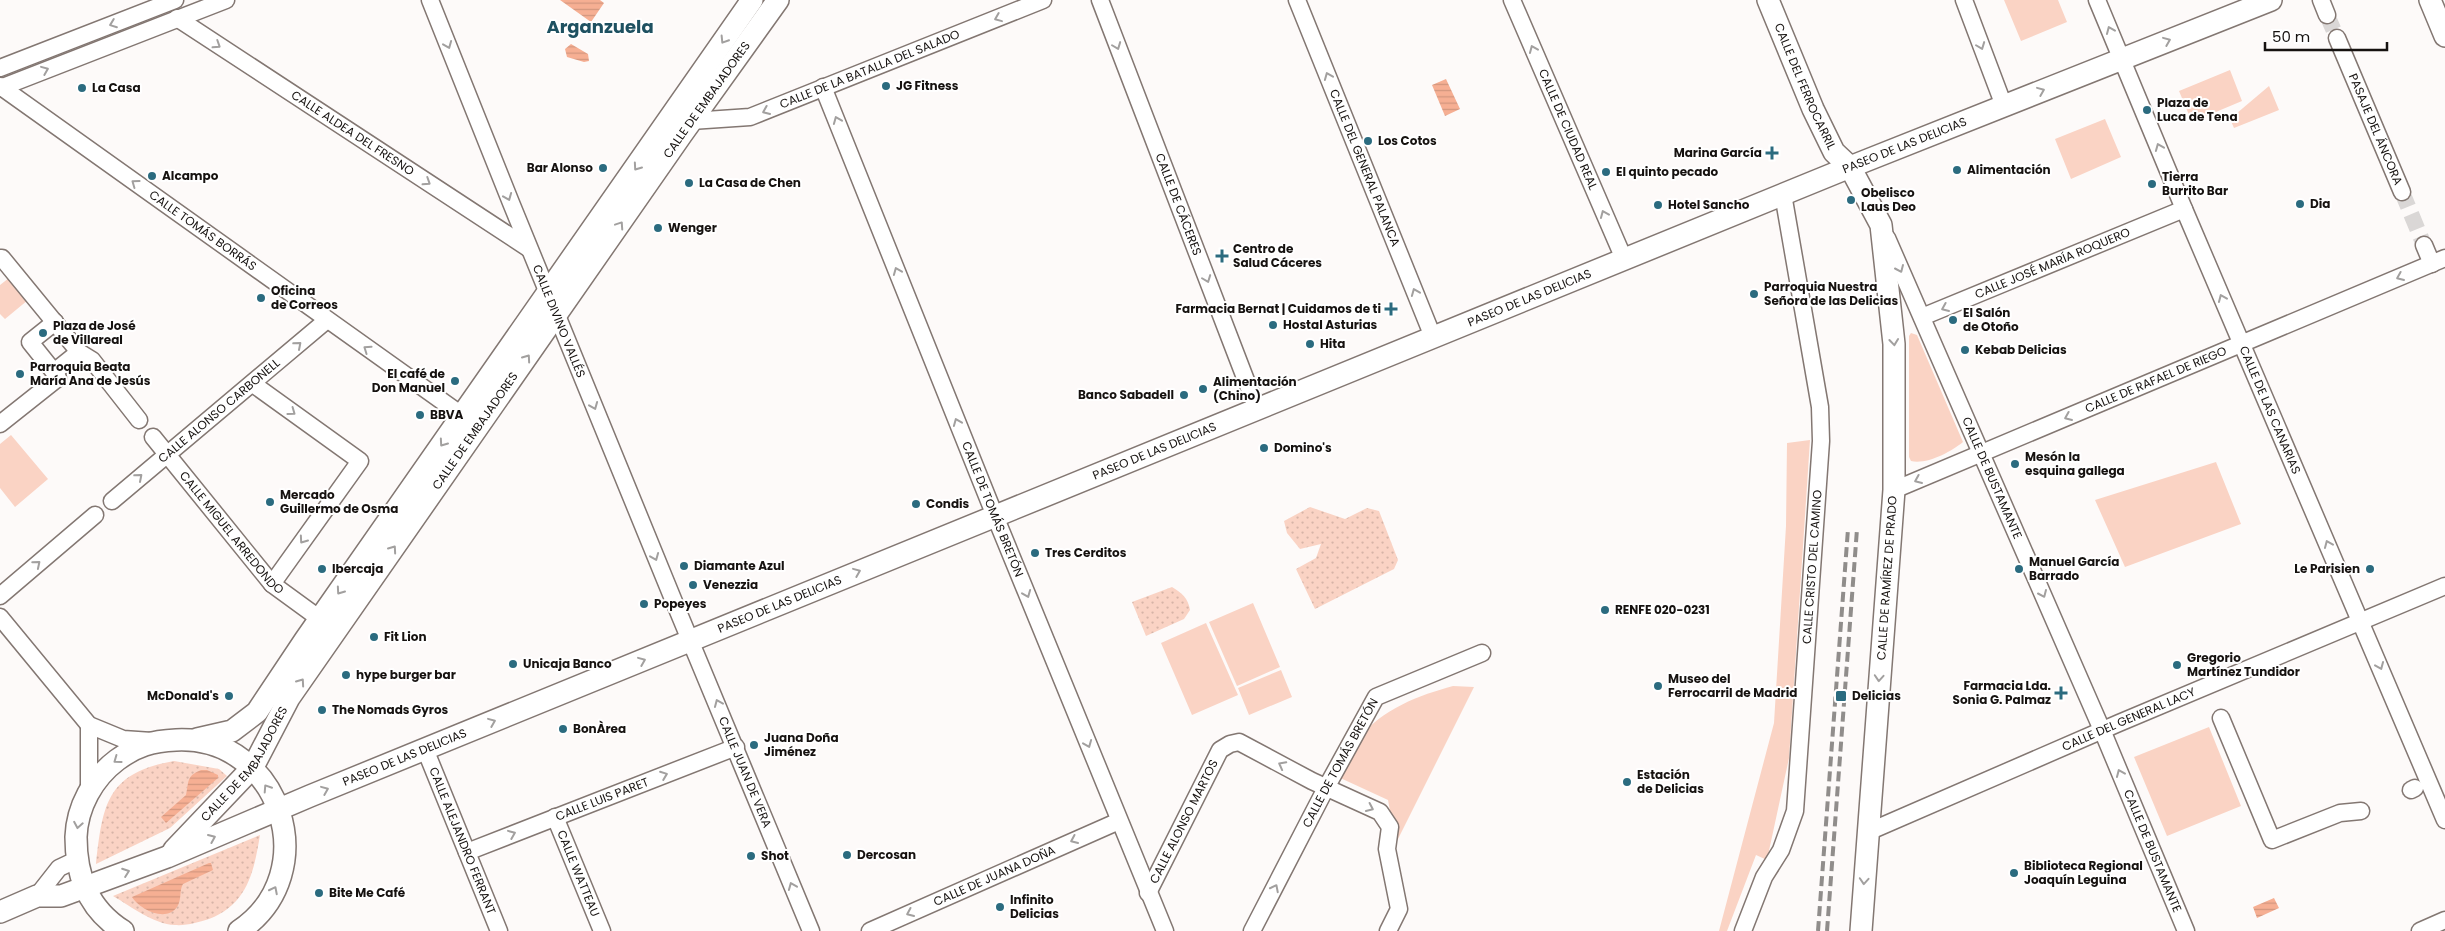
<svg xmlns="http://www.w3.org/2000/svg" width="2445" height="931" viewBox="0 0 2445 931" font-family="Poppins,sans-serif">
  <defs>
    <pattern id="garden-dots" width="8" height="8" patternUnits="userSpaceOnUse" patternTransform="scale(1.25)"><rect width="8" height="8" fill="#fad3c4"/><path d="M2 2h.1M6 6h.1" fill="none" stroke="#d6b4a7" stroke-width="1.8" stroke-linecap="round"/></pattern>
    <pattern id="water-rules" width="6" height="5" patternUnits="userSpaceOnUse" patternTransform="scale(1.25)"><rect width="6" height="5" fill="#f6af93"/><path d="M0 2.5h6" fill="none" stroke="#d2967e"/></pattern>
  </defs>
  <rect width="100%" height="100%" fill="#fdfaf9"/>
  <path fill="#fad3c4" d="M2004 0H2058L2067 22 2021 41Z
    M2230 70 2242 101 2192 122 2179 91Z
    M2269 86 2279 110 2234 128 2230 119Z
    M2105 119 2121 157 2071 179 2055 139Z
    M9 278 28 300 5 319 0 314V285Z
    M1911 333 1917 335 1963 442C1951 452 1926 465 1911 461L1909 457V336Z
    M11 435 48 479 15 507 0 488V444Z
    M1810 440 1789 758 1767 860 1756 855 1727 931H1719L1774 723 1786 526 1787 443Z
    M2216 462 2241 524 2125 567 2095 500Z
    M1253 603 1280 667 1237 686 1209 622Z
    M1206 623 1238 695 1192 715 1161 643Z
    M1281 670 1292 697 1249 715 1238 688Z
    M1453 686 1474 687 1396 843 1388 800 1336 776C1344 764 1351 751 1359 739 1381 709 1420 695 1453 686Z
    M2209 727 2241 806 2167 836 2134 757Z"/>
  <path fill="url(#garden-dots)" d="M1310 507 1345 519 1367 508 1379 511 1398 560 1394 569 1315 609 1296 569 1316 558 1321 544 1300 549 1287 533 1284 521Z
    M1172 587C1182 593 1188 598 1190 610L1184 619 1146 636 1132 602Z
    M174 761 219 769 227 776 170 828 96 864C103 803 107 773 174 761Z
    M260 835C254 871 248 904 209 919 200 922 186 926 175 925 153 924 132 907 113 896Z"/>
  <path fill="url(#water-rules)" d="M560 0H600L604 3 591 22Z
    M571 44 588 54 589 61 584 62 567 57 565 49Z
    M1446 79 1460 109 1445 116 1432 85Z
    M201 770H207L218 775V778L166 823 161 817 186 795C189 782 186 776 201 770Z
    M209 863H211L213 870 183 884C179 890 182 900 177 907 166 923 139 909 132 897Z
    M2274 898 2279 908 2257 918 2253 907Z"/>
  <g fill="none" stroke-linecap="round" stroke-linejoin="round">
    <path stroke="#dad7d6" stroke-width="16" stroke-dasharray="16 8" stroke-linecap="butt" d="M2327 15 2337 38
      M2402 192 2424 245"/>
    <defs>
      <g id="minor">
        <path id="s1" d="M430 0C510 202 592 404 675 604 720 713 766 822 811 931"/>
        <path id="s2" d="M1100 0 1257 409"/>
        <path id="s3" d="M1297 0 1433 337"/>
        <path id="s4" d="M1512 0 1624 259"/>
        <path d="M1964 0 2004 106"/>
        <path id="s5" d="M2097 0 2184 209 2445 820"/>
        <path d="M2321 0 2327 15"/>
        <path id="s6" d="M177 18 528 248"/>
        <path id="s7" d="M2337 38 2402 192"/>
        <path d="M0 68 175 0"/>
        <path id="s8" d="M0 86 470 421"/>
        <path id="s9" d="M823 87 995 516 1165 931"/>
        <path d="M0 88 226 0"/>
        <path id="s10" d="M691 121 750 117 1043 0"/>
        <path id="s11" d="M1887 238 2102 730 2186 931"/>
        <path d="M2424 245 2432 264"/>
        <path d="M0 258H2L79 352 92 360 139 420"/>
        <path id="s12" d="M1922 317 2184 209"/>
        <path d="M55 322 30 342 54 372 79 352"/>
        <path d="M253 384 360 461 272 584"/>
        <path d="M0 424 58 378 54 372"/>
        <path id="s13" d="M153 437 272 584 320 619"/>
        <path id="s14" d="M1894 490 2445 258"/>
        <path id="s15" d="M112 501 327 320"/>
        <path d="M0 596 95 515"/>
        <path d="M0 617 89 725 123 739 152 741"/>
        <path d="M2221 718 2272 840 2340 813 2361 811"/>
        <path d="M89 725V790"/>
        <path id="s16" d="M425 749 499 931"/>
        <path d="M2411 790 2415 788"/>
        <path id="s17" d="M555 817 602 931"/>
        <path id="s18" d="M1868 832 2119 723 2445 586"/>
        <path id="s19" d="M467 852 736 747"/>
        <path id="s20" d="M1148 893 1220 750 1230 744 1239 742 1312 781 1380 812 1390 827 1387 849 1399 909 1388 931"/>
        <path d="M37 896 59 868 76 860"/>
        <path id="s21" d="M870 931 1119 821"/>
        <path id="s22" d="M1252 931 1326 788 1376 697 1482 653"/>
        <path id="s23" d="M1743 931 1764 877 1781 850 1795 811 1821 441 1820 407 1783 194"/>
        <path d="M2420 931 2445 920"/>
      </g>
      <g id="major">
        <path id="s24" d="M1768 0 1813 109 1834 152 1850 167 1881 225 1894 344V490L1861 931"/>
        <path d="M2430 0 2445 36"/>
        <path d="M197 739 232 731 257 712 305 640 752 0"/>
        <path id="s25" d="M174 850 253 767 289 698 682 134 778 0"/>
        <path id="s26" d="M0 912 37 896H61L167 857 310 796 1850 167 2271 0"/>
        <path d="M123 931C88 909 76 876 76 837 77 807 93 778 117 760 136 746 152 741 176 740 280 735 326 873 239 931"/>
      </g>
    </defs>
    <use href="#minor" stroke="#837772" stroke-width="19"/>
    <use href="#major" stroke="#837772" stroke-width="24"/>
    <use href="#minor" stroke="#fff" stroke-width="16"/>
    <use href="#major" stroke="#fff" stroke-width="21"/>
    <path stroke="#908d8b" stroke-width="4" stroke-dasharray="10 5" stroke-linecap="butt" d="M1818 931 1848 529
      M1827 931 1857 529"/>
  </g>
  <defs><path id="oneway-chevron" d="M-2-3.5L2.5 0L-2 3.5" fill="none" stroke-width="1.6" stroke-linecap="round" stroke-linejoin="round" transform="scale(1.25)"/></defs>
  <g stroke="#a2a09f">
    <use href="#oneway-chevron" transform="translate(998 18) rotate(158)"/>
    <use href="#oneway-chevron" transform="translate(113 24) rotate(159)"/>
    <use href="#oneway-chevron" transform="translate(2110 30) rotate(-113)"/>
    <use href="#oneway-chevron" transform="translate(724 40) rotate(122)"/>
    <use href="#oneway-chevron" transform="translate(2167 41) rotate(-22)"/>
    <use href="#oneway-chevron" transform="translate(217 45) rotate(33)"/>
    <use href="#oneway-chevron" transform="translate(448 45) rotate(68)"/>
    <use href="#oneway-chevron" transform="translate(1117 46) rotate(69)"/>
    <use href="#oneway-chevron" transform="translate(1981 46) rotate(69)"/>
    <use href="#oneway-chevron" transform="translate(1533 49) rotate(-113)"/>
    <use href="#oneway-chevron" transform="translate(45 70) rotate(-22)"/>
    <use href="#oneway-chevron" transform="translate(1328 76) rotate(-112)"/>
    <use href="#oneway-chevron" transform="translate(2041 91) rotate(-22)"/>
    <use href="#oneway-chevron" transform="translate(766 111) rotate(157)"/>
    <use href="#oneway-chevron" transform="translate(837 120) rotate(-112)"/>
    <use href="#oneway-chevron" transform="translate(2159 147) rotate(-112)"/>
    <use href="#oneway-chevron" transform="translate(637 167) rotate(125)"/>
    <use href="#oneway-chevron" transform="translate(427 182) rotate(33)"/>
    <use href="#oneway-chevron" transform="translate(135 183) rotate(-144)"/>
    <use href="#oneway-chevron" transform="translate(508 197) rotate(68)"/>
    <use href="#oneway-chevron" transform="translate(1604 214) rotate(-113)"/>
    <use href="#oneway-chevron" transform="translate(620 225) rotate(-56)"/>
    <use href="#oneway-chevron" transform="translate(1900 269) rotate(66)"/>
    <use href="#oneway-chevron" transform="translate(897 271) rotate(-112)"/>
    <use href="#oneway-chevron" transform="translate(2400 277) rotate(157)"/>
    <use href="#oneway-chevron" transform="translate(1207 279) rotate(69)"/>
    <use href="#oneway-chevron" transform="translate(1415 292) rotate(-112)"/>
    <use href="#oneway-chevron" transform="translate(2222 298) rotate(-113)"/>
    <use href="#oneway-chevron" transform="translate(1945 308) rotate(157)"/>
    <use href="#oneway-chevron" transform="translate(1894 342) rotate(84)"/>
    <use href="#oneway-chevron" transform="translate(298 345) rotate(-41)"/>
    <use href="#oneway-chevron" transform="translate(367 349) rotate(-145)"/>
    <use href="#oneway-chevron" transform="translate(527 358) rotate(-55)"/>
    <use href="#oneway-chevron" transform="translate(594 406) rotate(68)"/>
    <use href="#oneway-chevron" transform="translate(292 412) rotate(36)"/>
    <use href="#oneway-chevron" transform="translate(2068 417) rotate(157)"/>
    <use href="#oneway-chevron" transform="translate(957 422) rotate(-112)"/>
    <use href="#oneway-chevron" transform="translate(443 443) rotate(125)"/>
    <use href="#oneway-chevron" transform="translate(139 477) rotate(-41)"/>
    <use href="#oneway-chevron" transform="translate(1918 480) rotate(157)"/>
    <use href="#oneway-chevron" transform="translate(303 540) rotate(125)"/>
    <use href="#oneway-chevron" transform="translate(2328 544) rotate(-113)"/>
    <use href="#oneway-chevron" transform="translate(393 549) rotate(-55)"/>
    <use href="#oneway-chevron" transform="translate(655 557) rotate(68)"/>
    <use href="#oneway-chevron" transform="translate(37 564) rotate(-40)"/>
    <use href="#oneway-chevron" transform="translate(857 572) rotate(-22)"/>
    <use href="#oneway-chevron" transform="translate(340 591) rotate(125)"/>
    <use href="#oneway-chevron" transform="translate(1027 594) rotate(68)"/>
    <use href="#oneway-chevron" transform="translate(2043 594) rotate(66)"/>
    <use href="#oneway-chevron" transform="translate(642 661) rotate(-22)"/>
    <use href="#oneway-chevron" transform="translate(2380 666) rotate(67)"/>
    <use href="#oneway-chevron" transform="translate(1879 678) rotate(94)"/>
    <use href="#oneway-chevron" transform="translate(301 682) rotate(-55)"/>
    <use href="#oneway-chevron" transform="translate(718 703) rotate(-113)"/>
    <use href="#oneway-chevron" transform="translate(492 722) rotate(-22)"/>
    <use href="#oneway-chevron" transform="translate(1088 744) rotate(68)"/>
    <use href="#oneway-chevron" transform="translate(117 760) rotate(144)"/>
    <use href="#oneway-chevron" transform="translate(1282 765) rotate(-152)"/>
    <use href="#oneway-chevron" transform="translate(2120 773) rotate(-113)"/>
    <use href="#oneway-chevron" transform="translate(664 775) rotate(-21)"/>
    <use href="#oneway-chevron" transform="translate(267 788) rotate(-123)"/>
    <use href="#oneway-chevron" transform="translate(325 790) rotate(-22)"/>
    <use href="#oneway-chevron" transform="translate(1370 808) rotate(25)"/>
    <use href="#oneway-chevron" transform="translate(78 825) rotate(100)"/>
    <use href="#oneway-chevron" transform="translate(512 834) rotate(-22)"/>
    <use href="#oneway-chevron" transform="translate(212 838) rotate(-23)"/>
    <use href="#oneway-chevron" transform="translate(1074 840) rotate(156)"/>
    <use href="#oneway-chevron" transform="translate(126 872) rotate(-20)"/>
    <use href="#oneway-chevron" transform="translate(1864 881) rotate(94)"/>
    <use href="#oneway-chevron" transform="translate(792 886) rotate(-112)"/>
    <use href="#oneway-chevron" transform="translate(1275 888) rotate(-63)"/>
    <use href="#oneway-chevron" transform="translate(274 890) rotate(-63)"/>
    <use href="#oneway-chevron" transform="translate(910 913) rotate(156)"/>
  </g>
  <g fill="#2b6b7f" stroke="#fff" stroke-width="2">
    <circle cx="886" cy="86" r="5"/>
    <circle cx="82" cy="88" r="5"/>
    <circle cx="2147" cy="110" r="5"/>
    <circle cx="1368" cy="141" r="5"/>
    <path d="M1769.5 145.5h5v5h5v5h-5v5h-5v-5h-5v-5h5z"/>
    <circle cx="603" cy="168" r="5"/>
    <circle cx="1957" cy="170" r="5"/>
    <circle cx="1606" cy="172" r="5"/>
    <circle cx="152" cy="176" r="5"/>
    <circle cx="689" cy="183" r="5"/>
    <circle cx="2152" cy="184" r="5"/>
    <circle cx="1851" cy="200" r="5"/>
    <circle cx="2300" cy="204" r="5"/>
    <circle cx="1658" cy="205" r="5"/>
    <circle cx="658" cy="228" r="5"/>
    <path d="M1219.5 248.5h5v5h5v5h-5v5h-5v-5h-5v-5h5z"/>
    <circle cx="1754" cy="294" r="5"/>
    <circle cx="261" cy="298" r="5"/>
    <path d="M1388.5 301.5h5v5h5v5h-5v5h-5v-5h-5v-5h5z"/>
    <circle cx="1953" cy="320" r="5"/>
    <circle cx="1273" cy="325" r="5"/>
    <circle cx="43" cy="333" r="5"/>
    <circle cx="1310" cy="344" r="5"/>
    <circle cx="1965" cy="350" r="5"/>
    <circle cx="20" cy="374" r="5"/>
    <circle cx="455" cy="381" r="5"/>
    <circle cx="1203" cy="389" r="5"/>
    <circle cx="1184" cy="395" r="5"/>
    <circle cx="420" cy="415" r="5"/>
    <circle cx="1264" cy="448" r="5"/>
    <circle cx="2015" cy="464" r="5"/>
    <circle cx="270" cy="502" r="5"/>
    <circle cx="916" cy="504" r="5"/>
    <circle cx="1035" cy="553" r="5"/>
    <circle cx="684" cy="566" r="5"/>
    <circle cx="322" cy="569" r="5"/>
    <circle cx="2019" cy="569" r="5"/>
    <circle cx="2370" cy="569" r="5"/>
    <circle cx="693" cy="585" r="5"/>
    <circle cx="644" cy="604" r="5"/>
    <circle cx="1605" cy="610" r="5"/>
    <circle cx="374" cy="637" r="5"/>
    <circle cx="513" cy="664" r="5"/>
    <circle cx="2177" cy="665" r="5"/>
    <circle cx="346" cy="675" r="5"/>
    <circle cx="1658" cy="686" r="5"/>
    <path d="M2058.5 685.5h5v5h5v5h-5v5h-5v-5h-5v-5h5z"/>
    <circle cx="229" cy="696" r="5"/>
    <rect x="1835" y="690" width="12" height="12" rx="2.5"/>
    <circle cx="322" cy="710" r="5"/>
    <circle cx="563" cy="729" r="5"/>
    <circle cx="754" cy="745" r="5"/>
    <circle cx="1627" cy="782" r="5"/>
    <circle cx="847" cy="855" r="5"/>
    <circle cx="751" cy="856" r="5"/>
    <circle cx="2014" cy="873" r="5"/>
    <circle cx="319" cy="893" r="5"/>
    <circle cx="1000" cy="907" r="5"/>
  </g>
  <g text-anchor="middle" stroke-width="4" stroke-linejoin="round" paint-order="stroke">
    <g font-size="12" fill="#161210" stroke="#fff">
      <text dy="4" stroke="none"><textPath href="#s10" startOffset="188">CALLE DE LA BATALLA DEL SALADO</textPath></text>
      <text dy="4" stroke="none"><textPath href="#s24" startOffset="94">CALLE DEL FERROCARRIL</textPath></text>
      <text dy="4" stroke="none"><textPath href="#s25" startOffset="922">CALLE DE EMBAJADORES</textPath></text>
      <text dy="4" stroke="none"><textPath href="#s7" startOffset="99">PASAJE DEL ÁNCORA</textPath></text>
      <text dy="4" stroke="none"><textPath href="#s4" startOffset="141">CALLE DE CIUDAD REAL</textPath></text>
      <text dy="4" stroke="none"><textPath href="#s6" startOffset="210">CALLE ALDEA DEL FRESNO</textPath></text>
      <text dy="4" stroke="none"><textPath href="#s26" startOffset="2055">PASEO DE LAS DELICIAS</textPath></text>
      <text dy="4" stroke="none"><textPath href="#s3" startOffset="181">CALLE DEL GENERAL PALANCA</textPath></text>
      <text dy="4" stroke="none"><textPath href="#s2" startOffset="219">CALLE DE CÁCERES</textPath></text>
      <text dy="4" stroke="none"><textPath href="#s8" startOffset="249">CALLE TOMÁS BORRÁS</textPath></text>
      <text dy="4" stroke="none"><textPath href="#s12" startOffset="141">CALLE JOSÉ MARÍA ROQUERO</textPath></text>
      <text dy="4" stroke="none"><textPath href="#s26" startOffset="1650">PASEO DE LAS DELICIAS</textPath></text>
      <text dy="4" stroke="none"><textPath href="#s1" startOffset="346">CALLE DIVINO VALLÉS</textPath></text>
      <text dy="4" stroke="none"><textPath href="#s14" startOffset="284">CALLE DE RAFAEL DE RIEGO</textPath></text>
      <text dy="4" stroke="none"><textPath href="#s15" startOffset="140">CALLE ALONSO CARBONELL</textPath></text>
      <text dy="4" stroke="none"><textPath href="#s5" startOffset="445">CALLE DE LAS CANARIAS</textPath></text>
      <text dy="4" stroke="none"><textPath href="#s25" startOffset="518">CALLE DE EMBAJADORES</textPath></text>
      <text dy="4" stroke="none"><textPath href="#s26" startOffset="1245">PASEO DE LAS DELICIAS</textPath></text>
      <text dy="4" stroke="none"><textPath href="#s11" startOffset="262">CALLE DE BUSTAMANTE</textPath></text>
      <text dy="4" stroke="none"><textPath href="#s9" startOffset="455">CALLE DE TOMÁS BRETÓN</textPath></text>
      <text dy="4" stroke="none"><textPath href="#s13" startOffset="124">CALLE MIGUEL ARREDONDO</textPath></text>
      <text dy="4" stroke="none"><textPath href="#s23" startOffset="376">CALLE CRISTO DEL CAMINO</textPath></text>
      <text transform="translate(1887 578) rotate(-86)" y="4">CALLE DE RAMÍREZ DE PRADO</text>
      <text dy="4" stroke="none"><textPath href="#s26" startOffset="840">PASEO DE LAS DELICIAS</textPath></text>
      <text dy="4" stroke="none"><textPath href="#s18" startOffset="284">CALLE DEL GENERAL LACY</textPath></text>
      <text dy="4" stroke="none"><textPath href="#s26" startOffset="435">PASEO DE LAS DELICIAS</textPath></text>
      <text dy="4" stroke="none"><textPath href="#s25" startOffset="112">CALLE DE EMBAJADORES</textPath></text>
      <text dy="4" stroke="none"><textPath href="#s22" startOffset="190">CALLE DE TOMÁS BRETÓN</textPath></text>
      <text dy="4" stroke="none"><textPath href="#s1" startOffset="834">CALLE JUAN DE VERA</textPath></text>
      <text dy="4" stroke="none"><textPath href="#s19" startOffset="145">CALLE LUIS PARET</textPath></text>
      <text dy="4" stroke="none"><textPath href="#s20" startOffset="80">CALLE ALONSO MARTOS</textPath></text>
      <text dy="4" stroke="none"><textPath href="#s16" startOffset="99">CALLE ALEJANDRO FERRANT</textPath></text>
      <text dy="4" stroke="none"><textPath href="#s11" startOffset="668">CALLE DE BUSTAMANTE</textPath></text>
      <text dy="4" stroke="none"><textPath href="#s17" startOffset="61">CALLE WATTEAU</textPath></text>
      <text dy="4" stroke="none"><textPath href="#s21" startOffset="136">CALLE DE JUANA DOÑA</textPath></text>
    </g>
    <g font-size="12" font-weight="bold" fill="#161210" stroke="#fff" text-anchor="start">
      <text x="896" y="90">JG Fitness</text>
      <text x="92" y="92">La Casa</text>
      <text x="2157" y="107">Plaza de<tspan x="2157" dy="14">Luca de Tena</tspan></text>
      <text x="1378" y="145">Los Cotos</text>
      <text x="1762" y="157" text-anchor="end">Marina García</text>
      <text x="593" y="172" text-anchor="end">Bar Alonso</text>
      <text x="1967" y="174">Alimentación</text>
      <text x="1616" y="176">El quinto pecado</text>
      <text x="162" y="180">Alcampo</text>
      <text x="2162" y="181">Tierra<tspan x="2162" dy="14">Burrito Bar</tspan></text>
      <text x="699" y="187">La Casa de Chen</text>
      <text x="1861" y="197">Obelisco<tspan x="1861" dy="14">Laus Deo</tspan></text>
      <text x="2310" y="208">Dia</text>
      <text x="1668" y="209">Hotel Sancho</text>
      <text x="668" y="232">Wenger</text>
      <text x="1233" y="253">Centro de<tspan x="1233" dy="14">Salud Cáceres</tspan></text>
      <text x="1764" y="291">Parroquia Nuestra<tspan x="1764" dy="14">Señora de las Delicias</tspan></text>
      <text x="271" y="295">Oficina<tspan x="271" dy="14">de Correos</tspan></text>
      <text x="1381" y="313" text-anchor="end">Farmacia Bernat | Cuidamos de ti</text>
      <text x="1963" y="317">El Salón<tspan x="1963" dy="14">de Otoño</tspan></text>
      <text x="1283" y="329">Hostal Asturias</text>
      <text x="53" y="330">Plaza de José<tspan x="53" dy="14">de Villareal</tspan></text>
      <text x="1320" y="348">Hita</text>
      <text x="1975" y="354">Kebab Delicias</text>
      <text x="30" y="371">Parroquia Beata<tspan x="30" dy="14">María Ana de Jesús</tspan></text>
      <text x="445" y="378" text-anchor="end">El café de<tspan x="445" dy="14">Don Manuel</tspan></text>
      <text x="1213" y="386">Alimentación<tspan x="1213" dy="14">(Chino)</tspan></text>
      <text x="1174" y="399" text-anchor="end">Banco Sabadell</text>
      <text x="430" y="419">BBVA</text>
      <text x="1274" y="452">Domino's</text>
      <text x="2025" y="461">Mesón la<tspan x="2025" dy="14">esquina gallega</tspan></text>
      <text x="280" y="499">Mercado<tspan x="280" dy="14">Guillermo de Osma</tspan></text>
      <text x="926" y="508">Condis</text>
      <text x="1045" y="557">Tres Cerditos</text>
      <text x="2029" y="566">Manuel García<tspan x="2029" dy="14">Barrado</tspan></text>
      <text x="694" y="570">Diamante Azul</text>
      <text x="332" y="573">Ibercaja</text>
      <text x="2360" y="573" text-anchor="end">Le Parisien</text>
      <text x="703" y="589">Venezzia</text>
      <text x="654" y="608">Popeyes</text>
      <text x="1615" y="614">RENFE 020-0231</text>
      <text x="384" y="641">Fit Lion</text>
      <text x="2187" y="662">Gregorio<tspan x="2187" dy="14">Martínez Tundidor</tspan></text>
      <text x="523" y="668">Unicaja Banco</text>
      <text x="356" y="679">hype burger bar</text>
      <text x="1668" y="683">Museo del<tspan x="1668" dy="14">Ferrocarril de Madrid</tspan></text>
      <text x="2051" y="690" text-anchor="end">Farmacia Lda.<tspan x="2051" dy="14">Sonia G. Palmaz</tspan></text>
      <text x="219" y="700" text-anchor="end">McDonald's</text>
      <text x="1852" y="700">Delicias</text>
      <text x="332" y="714">The Nomads Gyros</text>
      <text x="573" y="733">BonÀrea</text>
      <text x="764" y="742">Juana Doña<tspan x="764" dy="14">Jiménez</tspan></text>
      <text x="1637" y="779">Estación<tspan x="1637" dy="14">de Delicias</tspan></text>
      <text x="857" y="859">Dercosan</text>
      <text x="761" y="860">Shot</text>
      <text x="2024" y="870">Biblioteca Regional<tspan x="2024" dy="14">Joaquín Leguina</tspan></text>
      <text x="329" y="897">Bite Me Café</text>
      <text x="1010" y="904">Infinito<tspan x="1010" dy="14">Delicias</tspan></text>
    </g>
    <g font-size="18" font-weight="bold" fill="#1e5161" stroke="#fff">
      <text x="600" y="33">Arganzuela</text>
    </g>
  </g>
  <path d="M2265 42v8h122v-8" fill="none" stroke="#161210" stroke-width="2.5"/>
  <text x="2272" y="42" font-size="15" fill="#161210" stroke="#ffffff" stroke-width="4" paint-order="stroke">50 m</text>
</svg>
